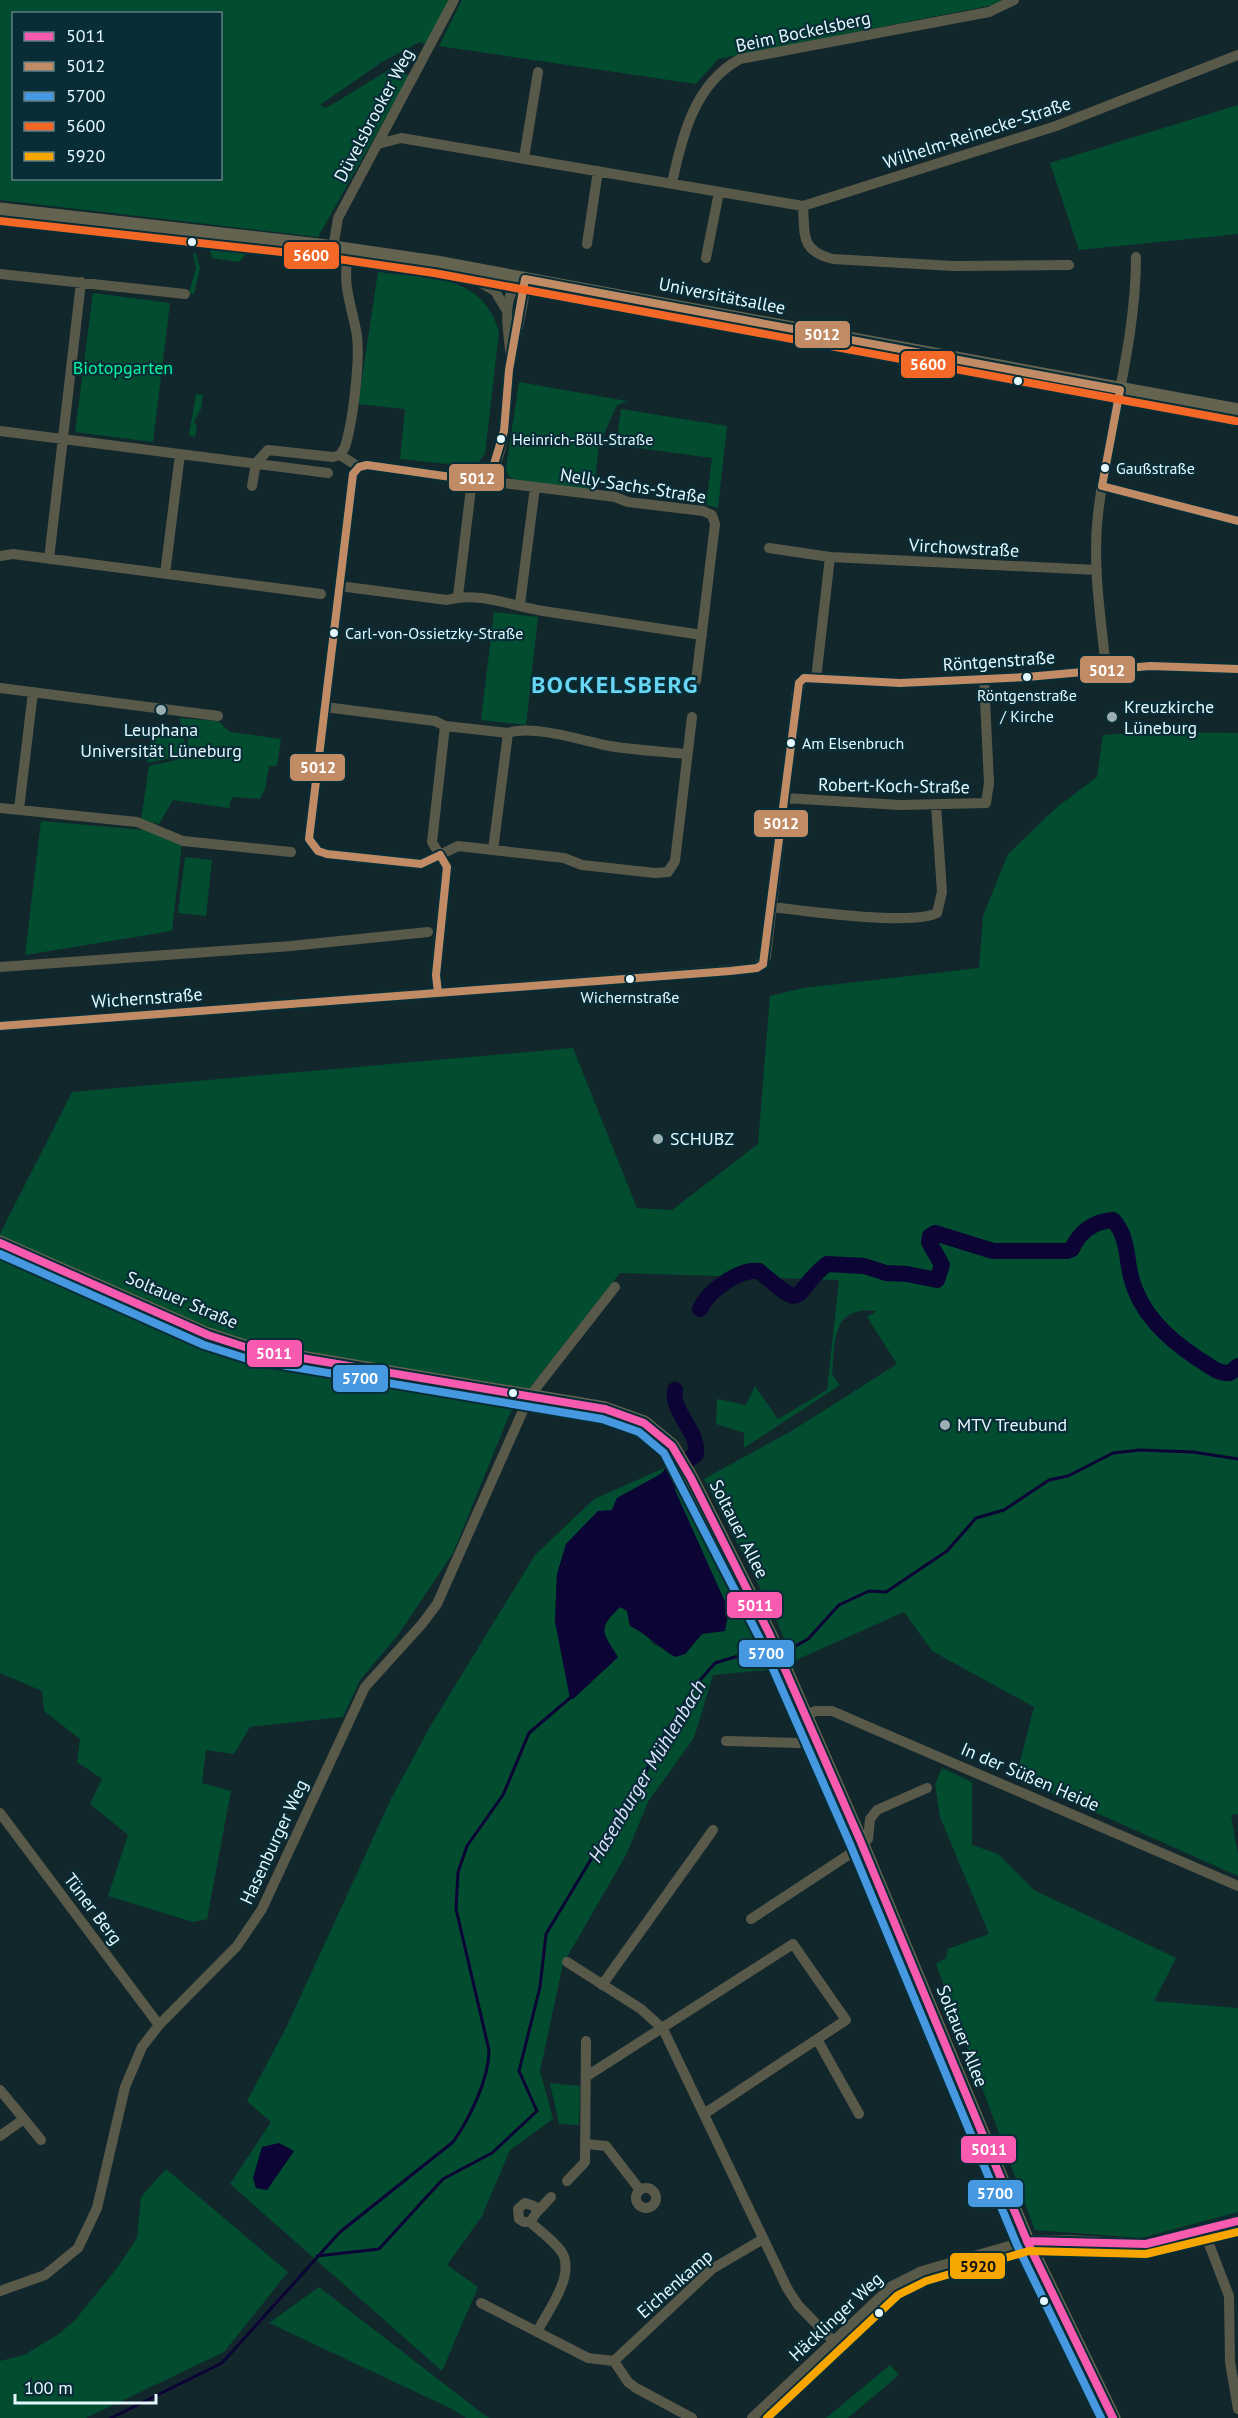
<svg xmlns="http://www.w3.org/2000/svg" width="1238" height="2418" viewBox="0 0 1238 2418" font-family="'PT Sans',sans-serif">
  <rect width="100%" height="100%" fill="#12272c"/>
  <path fill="#024c30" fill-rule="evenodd" d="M0 0H449L426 44 420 42 382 62 320 105 326 108 392 68 409 76 318 237 0 200ZM14 14H220V178H14Z
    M462 0H1003L993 5 718 59 696 84 439 46Z
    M1238 105V234L1079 250 1050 163Z
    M209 248 247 253 239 262 212 258Z
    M196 253 200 268 194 294 189 293 196 267 193 254Z
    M378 272C428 279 483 273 499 332L485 454 477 464 467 466 400 459 405 409 358 404Z
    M93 293 170 303 153 442 75 432Z
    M519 382 627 401 617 405 599 445 594 490 515 480 508 476 506 467Z
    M196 394 203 395 201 409 194 422 197 426 195 437 189 435Z
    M621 409 727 426 718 508 706 505 712 458 616 445Z
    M494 612 538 617 526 725 481 720Z
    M179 718 218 721 230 732 281 739 277 766H269L265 789 260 799 232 797 229 808 173 800 159 824 141 820 149 766 176 760 186 753 188 742Z
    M180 728 185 743 181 756 147 763 152 733Z
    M1149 732 1238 733V1814L1231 1815 1238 1855V1876L1016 1777 1034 1707 932 1651 904 1612 794 1661 774 1615 704 1479 793 1430 897 1364 867 1317 877 1311C831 1306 836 1339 832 1374L840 1385 744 1448V1433L716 1424 717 1399 746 1405 755 1386 778 1419 827 1390 839 1280 620 1273 510 1413 453 1553 398 1635 360 1680 343 1717 250 1727 234 1754 206 1750 202 1783 231 1791 207 1919 193 1922 108 1896 128 1835 90 1804 102 1779 77 1762 80 1739 44 1711 42 1691 0 1673V1234L72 1092 573 1048 637 1208 672 1210 758 1144 770 996 803 988 979 968 983 916 1008 854 1057 807 1097 777 1103 735Z
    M41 821 145 830 182 843 172 931 25 955Z
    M185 857 212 860 206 916 178 913Z
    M671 1465 672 1468 617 1498 612 1510 557 1574 555 1621 570 1698 573 1699 617 1658C602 1632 597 1629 620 1607L627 1611 630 1626 647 1635 653 1644 685 1654 702 1634 729 1611 674 1490 677 1478 776 1669 713 1675 694 1738 648 1802 626 1855 563 1964 540 2071 553 2119 510 2150 482 2216 447 2265 478 2287 442 2371 230 2184 271 2122 247 2101 286 2028 391 1799 431 1725 535 1555 594 1499Z
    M942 1768 972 1782V1845L998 1854 1034 1890 1176 1958 1154 2001 1238 2008V2212L1141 2238 1035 2230 936 1964 946 1958 948 1949 989 1934 940 1817 935 1784Z
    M550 2083 580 2086 579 2125 559 2124Z
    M166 2169 288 2272 224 2352 86 2418H0V2361L24 2355 59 2334 76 2319 117 2268 137 2238 141 2197Z
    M319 2287 483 2414 489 2418H466L452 2409 269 2323Z
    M890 2365 899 2375 848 2418H826Z"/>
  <path fill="#0b0435" d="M672 1468 677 1478 675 1490 729 1611 725 1631 702 1634 685 1654 675 1657C658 1647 647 1634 630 1626L627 1611 620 1607C597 1629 602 1632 618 1657L573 1699 570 1698 555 1621 557 1574 566 1544 598 1511 612 1510 617 1498Z
    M279 2143 294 2151 267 2190 256 2188 253 2178 262 2147Z"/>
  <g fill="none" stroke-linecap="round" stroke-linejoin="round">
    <path stroke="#0b0435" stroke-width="3" d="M783 1653 808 1639 839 1605 869 1591 886 1592 947 1551 976 1518 1004 1510 1049 1480 1068 1476 1113 1453 1140 1450 1193 1452 1238 1459
      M317 2256 379 2249 443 2179 492 2153 537 2111 519 2071 540 1987 546 1934 619 1813 644 1778 654 1751 695 1686 715 1663 748 1653 768 1661 774 1658
      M111 2418 222 2363 340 2232 453 2142C470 2118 489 2079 489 2050L456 1909 458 1872 467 1846 503 1795 529 1733 570 1698"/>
    <path stroke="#0b0435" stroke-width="16" d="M700 1309C708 1291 740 1268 759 1271 809 1314 789 1294 827 1264L864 1266 886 1273 907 1274 937 1280 942 1265 929 1242 930 1236 935 1233 993 1251H1067L1072 1249C1079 1232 1094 1221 1113 1220 1128 1236 1126 1257 1131 1277 1140 1313 1167 1338 1197 1358 1207 1364 1217 1374 1230 1373L1238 1366
      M661 1488 673 1471 696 1454C699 1430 671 1413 675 1390"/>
    <path stroke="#59594a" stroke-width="10" d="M378 144 401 138 803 206 1056 126 1238 55
      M524 158 538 72
      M672 183C682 136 695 83 740 59L989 12 1014 0
      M803 206C805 235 800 251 833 259L953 266 1069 265
      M587 244 598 171
      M333 248 338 218 454 0
      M706 258 719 192
      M464 273 495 291 507 311
      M0 274 185 294
      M511 358C509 334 498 291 525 279 525 305 516 331 511 357 505 390 509 442 492 471L472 480 367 465 359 467 353 474 339 586 447 600C477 591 513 606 543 611L702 635
      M0 431 328 473
      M340 455 359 467
      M492 471 503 483 615 497 628 502 703 511 712 515 715 524 696 681
      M252 486 256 463 268 450 333 457 340 455 345 447C353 421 360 362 357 336 353 310 343 289 347 262
      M1102 486 1238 521
      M769 548 830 557 1097 570
      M0 556 13 554 321 594
      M49 559 81 282
      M165 574 180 454
      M458 596 472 480
      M520 604 535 487
      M1106 669C1101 618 1092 566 1098 514 1108 428 1136 344 1136 257
      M816 679 830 557
      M0 688 218 716
      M686 754C659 751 630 750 604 745 578 739 533 725 508 733L445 726 435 721 325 707 309 839 318 851 327 854 421 864 458 846 564 858 582 865 655 873 668 872 675 861 692 717
      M785 798 900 805 986 803 989 783 984 679
      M0 808 137 822 183 841 291 852
      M19 809 33 692
      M493 850 508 733
      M772 907C804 911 911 926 937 913L942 892 936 805
      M0 967 291 946 428 932
      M438 993 436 975 447 867 432 842 445 726
      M0 1026 757 968 766 957 797 690 804 678 900 683 1027 677 1150 666 1238 669
      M806 1715 816 1711H832L1238 1886
      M726 1741 799 1743 816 1738
      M0 1813 159 2025
      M751 1919 862 1846 868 1839 870 1819 877 1810 927 1788
      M567 1962 641 2009 663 2029 787 2288 798 2305 834 2342
      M602 1985 713 1830
      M818 2041 859 2114
      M587 2076 793 1944 846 2020 704 2114
      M0 2090 24 2119 0 2136
      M24 2119 41 2140
      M586 2144 606 2146 640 2190
      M567 2181 585 2162 586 2041
      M636 2198a10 10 0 1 1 20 0a10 10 0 1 1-20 0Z
      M537 2212 551 2197
      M530 2222 537 2212 534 2206 525 2203 518 2209 519 2219 524 2222H530C540 2231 553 2240 561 2251 577 2274 547 2312 537 2332
      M1204 2231 1229 2296 1230 2362 1238 2409
      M0 2291 45 2275 78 2248 97 2208 125 2087 142 2047 159 2025 237 1946 262 1909 365 1687 422 1624 437 1604 529 1397 615 1287
      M481 2303 588 2358 614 2361 628 2382 636 2388 692 2418
      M614 2361 712 2269 763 2239
      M752 2418 892 2286 922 2271 1027 2241 1068 2240 1146 2244 1238 2221"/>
    <path stroke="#646350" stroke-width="15" d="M0 210 319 246 436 263 1238 411
      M0 1243 208 1335 254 1350 605 1409 644 1423 672 1446 691 1478 769 1633 860 1840 1027 2241 1113 2418"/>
    <defs>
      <path id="bus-1" d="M0 1243 208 1335 254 1350 605 1409 644 1423 672 1446 691 1478 769 1633 860 1840 1027 2241 1113 2418
        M1027 2241 1146 2244 1238 2221"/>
      <path id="bus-2" d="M525 279 1120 390
        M1102 486 1238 521
        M1102 486 1120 390
        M799 683 804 678 900 683 1027 677 1150 666 1238 669
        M440 855 421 864 327 854 318 851 309 839 353 474 359 467 367 465 472 480 492 471 504 431 509 370 525 279
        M763 964 799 683
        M438 993 436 975 447 867 440 855
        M0 1026 730 971 757 968 763 964"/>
      <path id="bus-3" d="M0 1254 204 1345 251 1360 602 1419 639 1432 664 1453 759 1637 850 1844 1017 2245 1101 2418"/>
      <path id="bus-4" d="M0 221 318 256 434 273 1236 421"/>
      <path id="bus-5" d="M767 2418 898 2295 926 2281 1029 2251 1146 2254 1238 2232"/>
    </defs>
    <use href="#bus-1" stroke="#082d36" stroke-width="12"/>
    <use href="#bus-2" stroke="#082d36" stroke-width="12"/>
    <use href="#bus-3" stroke="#082d36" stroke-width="12"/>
    <use href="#bus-4" stroke="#082d36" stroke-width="12"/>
    <use href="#bus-5" stroke="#082d36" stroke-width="12"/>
    <use href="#bus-1" stroke="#f75aaf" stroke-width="8"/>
    <use href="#bus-2" stroke="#c18c65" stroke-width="8"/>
    <use href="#bus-3" stroke="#4699e1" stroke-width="8"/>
    <use href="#bus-4" stroke="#f36827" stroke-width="8"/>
    <use href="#bus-5" stroke="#f7a600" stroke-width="8"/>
  </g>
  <g fill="#e5f8fe" stroke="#082d36" stroke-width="2">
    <circle cx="192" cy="242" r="5"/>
    <circle cx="1018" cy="381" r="5"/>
    <circle cx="501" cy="439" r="5"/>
    <circle cx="1105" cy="468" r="5"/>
    <circle cx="334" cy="633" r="5"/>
    <circle cx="1027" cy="677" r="5"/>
    <circle cx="791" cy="743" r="5"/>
    <circle cx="630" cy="979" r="5"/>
    <circle cx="513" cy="1393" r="5"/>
    <circle cx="1044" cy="2301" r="5"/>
    <circle cx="879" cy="2313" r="5"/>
  </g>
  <g fill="#9bafb4" stroke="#082d36" stroke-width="2">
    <circle cx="161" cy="710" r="6"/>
    <circle cx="1112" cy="717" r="6"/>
    <circle cx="658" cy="1139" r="6"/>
    <circle cx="945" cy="1425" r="6"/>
  </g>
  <g text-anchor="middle" stroke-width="4.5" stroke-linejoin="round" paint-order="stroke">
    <g font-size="16" fill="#e5f8fe" stroke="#082d36" text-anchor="start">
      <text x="512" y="445">Heinrich-Böll-Straße</text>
      <text x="1116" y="474">Gaußstraße</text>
      <text x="345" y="639">Carl-von-Ossietzky-Straße</text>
      <text x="1027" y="701" text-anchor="middle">Röntgenstraße<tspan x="1027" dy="21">/ Kirche</tspan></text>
      <text x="802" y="749">Am Elsenbruch</text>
      <text x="630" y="1003" text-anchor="middle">Wichernstraße</text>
    </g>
    <g font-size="18" fill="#e5f8fe" stroke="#082d36">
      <text transform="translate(803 32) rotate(-12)" y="6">Beim Bockelsberg</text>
      <text transform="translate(374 115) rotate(-62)" y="6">Düvelsbrooker Weg</text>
      <text transform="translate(977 133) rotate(-18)" y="6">Wilhelm-Reinecke-Straße</text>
      <text transform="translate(722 296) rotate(11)" y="6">Universitätsallee</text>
      <text transform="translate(633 486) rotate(9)" y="6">Nelly-Sachs-Straße</text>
      <text transform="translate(964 548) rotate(3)" y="6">Virchowstraße</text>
      <text transform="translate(999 661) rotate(-4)" y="6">Röntgenstraße</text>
      <text transform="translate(894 786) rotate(1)" y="6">Robert-Koch-Straße</text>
      <text transform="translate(147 998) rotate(-4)" y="6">Wichernstraße</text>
      <text transform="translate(182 1300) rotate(23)" y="6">Soltauer Straße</text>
      <text transform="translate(739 1529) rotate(63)" y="6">Soltauer Allee</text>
      <text transform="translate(1030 1777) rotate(23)" y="6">In der Süßen Heide</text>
      <text transform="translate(274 1842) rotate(-65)" y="6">Hasenburger Weg</text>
      <text transform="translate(93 1909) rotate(53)" y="6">Tüner Berg</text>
      <text transform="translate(962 2036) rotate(68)" y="6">Soltauer Allee</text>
      <text transform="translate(675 2284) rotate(-41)" y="6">Eichenkamp</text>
      <text transform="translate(836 2317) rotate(-43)" y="6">Häcklinger Weg</text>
    </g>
    <g font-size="18" fill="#09f39c" stroke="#082d36">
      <text x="123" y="374">Biotopgarten</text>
    </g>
    <g font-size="18" fill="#e5f8fe" stroke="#082d36" text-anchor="start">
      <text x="1124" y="713">Kreuzkirche<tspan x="1124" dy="21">Lüneburg</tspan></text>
      <text x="161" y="736" text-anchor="middle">Leuphana<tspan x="161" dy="21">Universität Lüneburg</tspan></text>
      <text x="670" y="1145">SCHUBZ</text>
      <text x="957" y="1431">MTV Treubund</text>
    </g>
    <g font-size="20" font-style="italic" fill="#dde2ff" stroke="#082d36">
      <text transform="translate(647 1771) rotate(-59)" y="7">Hasenburger Mühlenbach</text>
    </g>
    <g font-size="24" font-weight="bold" letter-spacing="1.5" fill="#68d5f3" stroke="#082d36">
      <text x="615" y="693">BOCKELSBERG</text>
    </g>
  </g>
  <g stroke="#082d36" stroke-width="2">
    <rect x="283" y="241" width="57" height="29" rx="6" fill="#f36827"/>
    <rect x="794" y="320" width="57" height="29" rx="6" fill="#c18c65"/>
    <rect x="900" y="350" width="56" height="29" rx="6" fill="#f36827"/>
    <rect x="448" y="463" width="57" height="29" rx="6" fill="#c18c65"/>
    <rect x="1079" y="655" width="57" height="29" rx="6" fill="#c18c65"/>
    <rect x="289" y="753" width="57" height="29" rx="6" fill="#c18c65"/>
    <rect x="753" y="809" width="56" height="29" rx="6" fill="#c18c65"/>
    <rect x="246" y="1339" width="57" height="29" rx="6" fill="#f75aaf"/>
    <rect x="332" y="1364" width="57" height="29" rx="6" fill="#4699e1"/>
    <rect x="726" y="1591" width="57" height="28" rx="6" fill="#f75aaf"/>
    <rect x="738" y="1639" width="57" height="29" rx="6" fill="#4699e1"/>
    <rect x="960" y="2135" width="57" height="29" rx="6" fill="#f75aaf"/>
    <rect x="967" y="2179" width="57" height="29" rx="6" fill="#4699e1"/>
    <rect x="949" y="2252" width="57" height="28" rx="6" fill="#f7a600"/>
  </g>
  <g font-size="16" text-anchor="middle" font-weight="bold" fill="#fff">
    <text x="311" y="261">5600</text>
    <text x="822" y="340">5012</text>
    <text x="928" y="370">5600</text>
    <text x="477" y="484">5012</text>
    <text x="1107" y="676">5012</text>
    <text x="318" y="773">5012</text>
    <text x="781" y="829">5012</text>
    <text x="274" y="1359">5011</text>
    <text x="360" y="1384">5700</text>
    <text x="755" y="1611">5011</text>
    <text x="766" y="1659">5700</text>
    <text x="989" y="2155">5011</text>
    <text x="995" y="2199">5700</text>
  </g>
  <g font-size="16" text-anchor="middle" font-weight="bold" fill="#111">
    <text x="978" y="2272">5920</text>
  </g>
  <rect x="12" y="12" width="210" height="168" fill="#082d36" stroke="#607e86" stroke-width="1.5"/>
  <rect x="24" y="32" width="30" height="9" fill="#f75aaf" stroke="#607e86" stroke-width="1.5"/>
  <text x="66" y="42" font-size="18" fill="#e5f8fe">5011</text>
  <rect x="24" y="62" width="30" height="9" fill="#c18c65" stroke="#607e86" stroke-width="1.5"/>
  <text x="66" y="72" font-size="18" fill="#e5f8fe">5012</text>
  <rect x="24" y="92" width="30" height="9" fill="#4699e1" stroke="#607e86" stroke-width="1.5"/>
  <text x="66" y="102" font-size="18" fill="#e5f8fe">5700</text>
  <rect x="24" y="122" width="30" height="9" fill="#f36827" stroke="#607e86" stroke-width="1.5"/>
  <text x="66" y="132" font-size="18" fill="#e5f8fe">5600</text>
  <rect x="24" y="152" width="30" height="9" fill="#f7a600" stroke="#607e86" stroke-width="1.5"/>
  <text x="66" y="162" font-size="18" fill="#e5f8fe">5920</text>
  <path d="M15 2394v9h141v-9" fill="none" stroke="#e5f8fe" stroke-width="3"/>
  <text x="24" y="2394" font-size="18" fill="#e5f8fe" stroke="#082d36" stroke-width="4.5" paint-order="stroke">100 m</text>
</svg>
